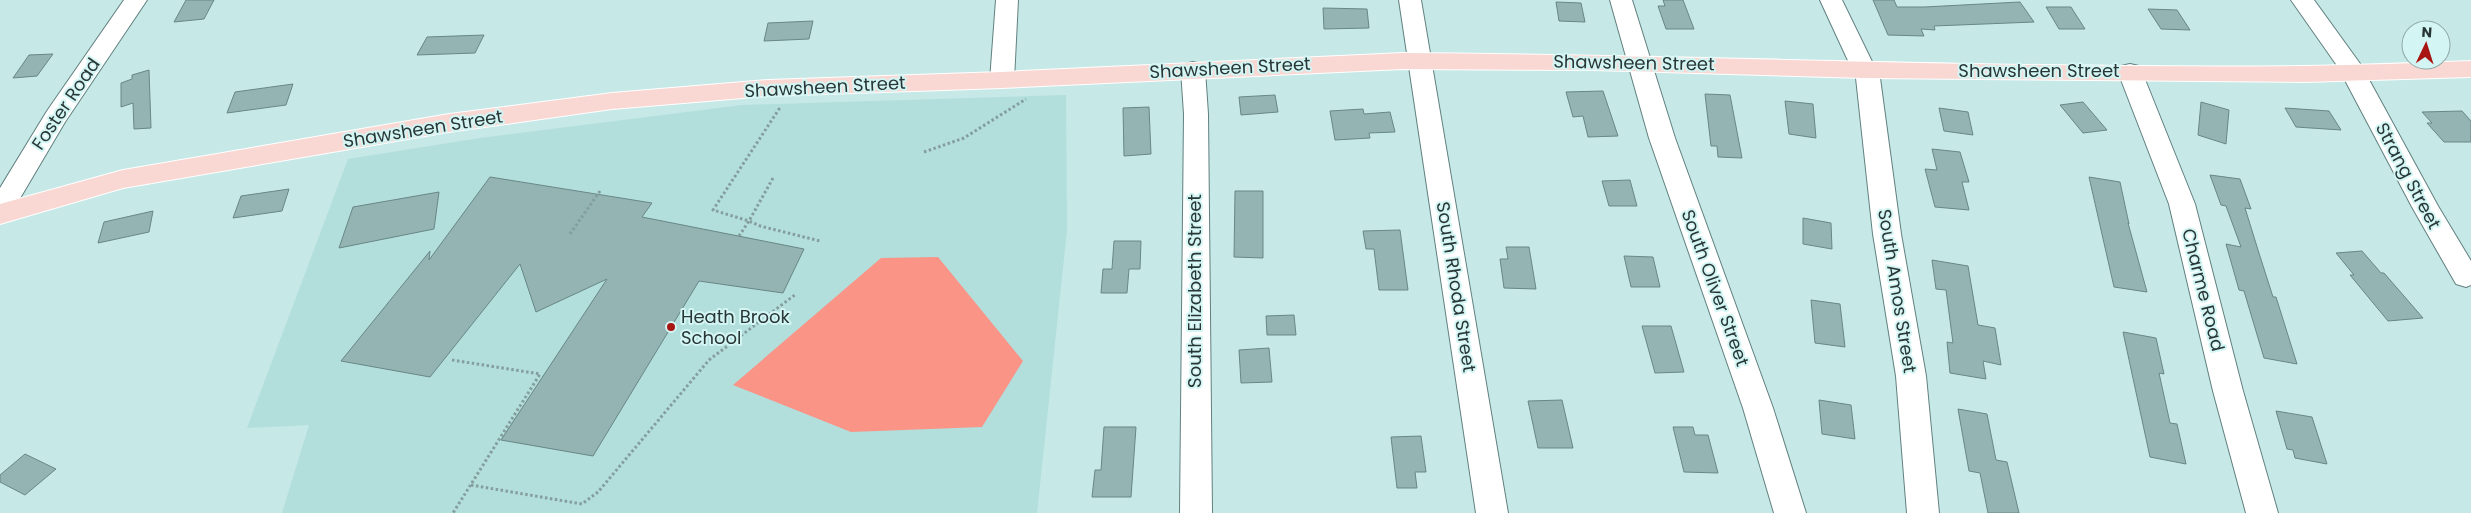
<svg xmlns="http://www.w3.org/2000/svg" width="2471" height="513" viewBox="0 0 2471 513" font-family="Poppins,sans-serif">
  <rect width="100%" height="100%" fill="#c6e8e7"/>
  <path fill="#b2dedc" d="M1066 95 1067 230 1037 513H282L309 425 247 428 348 159 480 138 742 105Z"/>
  <path fill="#fa9486" d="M938 257 1023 361 982 427 851 432 733 385 881 258Z"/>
  <path fill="#93b4b3" stroke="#688786" d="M186 0H214L204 19 174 22Z
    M1663 0H1683L1694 29H1666L1658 6H1665Z
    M1873 0H1894L1897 7H1924L2020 2 2034 22 1934 26 1935 30 1921 29 1924 36 1888 35Z
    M1556 2 1581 3 1585 22 1559 21Z
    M2046 7H2071L2085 29H2059Z
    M1323 8 1367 9 1369 28 1324 29Z
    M2148 9 2177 10 2190 30 2161 29Z
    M813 21 809 39 764 41 768 23Z
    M484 35 475 53 417 55 427 37Z
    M53 54 37 76 13 78 29 55Z
    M149 70 151 128 134 129 133 103 121 107V83L132 79V75Z
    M293 84 286 105 227 113 235 92Z
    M1603 91 1618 136 1588 137 1583 116 1573 117 1566 92Z
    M1705 94 1730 95 1742 158 1718 157 1717 146H1711Z
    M1275 95 1278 112 1241 115 1239 97Z
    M1785 101 1813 104 1816 138 1789 134Z
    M2083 102 2107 130 2083 133 2060 105Z
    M2201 102 2229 110 2226 144 2198 135Z
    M1149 107 1151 154 1124 156 1123 108Z
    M1939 108 1968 112 1973 135 1944 131Z
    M2285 108 2329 111 2341 130 2296 127Z
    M1363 109 1364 114 1390 112 1395 132 1369 133 1370 138 1335 140 1330 111Z
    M2462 111 2471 121V142H2444L2427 123H2432L2422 112Z
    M1932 149 1960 152 1969 182H1962L1969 210 1935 207 1925 169 1937 170Z
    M2210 175 2240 179 2251 209 2245 208 2258 250 2273 297H2276L2297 364 2264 358 2244 291 2239 290 2226 244 2241 247 2226 206 2221 205Z
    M490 177 652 203 642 217 804 249 783 293 699 281 593 456 501 440 607 279 536 312 520 264 430 377 341 361 430 251 429 260Z
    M2089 177 2120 182 2129 224 2128 223 2147 292 2114 287Z
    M1630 180 1637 206H1609L1602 181Z
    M289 189 282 211 233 218 241 196Z
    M1235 191H1263V258L1234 257Z
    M439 192 434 229 339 248 353 207Z
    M153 211 149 232 98 243 104 222Z
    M1803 218 1831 223 1832 249 1803 244Z
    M1400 230 1408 290H1379L1374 249H1366L1363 231Z
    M1114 241H1141L1140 269H1129L1127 293H1101L1103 269H1112Z
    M1506 247H1529L1536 289 1504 288 1500 259H1508Z
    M2362 251 2381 273H2384L2423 318 2388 321 2350 275H2354L2336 253Z
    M1624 256 1653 257 1660 287H1631Z
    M1932 260 1968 266 1978 325 1995 328 2001 365 1983 361 1986 379 1950 373 1947 342 1953 343 1946 290 1936 289Z
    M1811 300 1840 304 1845 347 1815 343Z
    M1294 315 1296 335H1267L1266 316Z
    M1642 326H1671L1684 372 1655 373Z
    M2123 332 2156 338 2164 374 2159 373 2170 423 2177 424 2186 464 2150 457Z
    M1269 348 1272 382 1241 383 1239 350Z
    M1562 400 1573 448H1538L1528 401Z
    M1819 400 1851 405 1855 439 1822 434Z
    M1958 409 1987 414 1996 460 2007 462 2019 513H1988L1980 473 1969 471Z
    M2276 411 2312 417 2327 464 2295 458 2293 450 2287 449Z
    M1104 427H1136L1131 497H1092L1095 470H1101Z
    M1673 427H1693L1695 435H1708L1718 473 1684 472Z
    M1421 436 1426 472H1415L1417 488H1397L1391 437Z
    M25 454 56 469 25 495 0 482V475Z"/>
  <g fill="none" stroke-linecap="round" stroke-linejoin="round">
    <defs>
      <path id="minor" d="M124 0H147L65 122 9 217 0 220V188L47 111Z
        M996 0H1018L1014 80 1011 86 1002 88 993 86 990 80Z
        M1399 0H1421L1508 513H1476Z
        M1610 0H1632L1675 138 1773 408 1806 513H1774L1743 408 1649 138Z
        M1820 0H1842L1880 78 1901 234 1926 376 1939 513H1907L1896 376 1873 234 1856 78Z
        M2291 0H2314L2361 65 2438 206 2471 261V285L2466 287 2456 284 2412 207 2338 67Z
        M1193 62 1202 64 1205 70 1208 114 1212 513H1180L1184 114 1181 70 1184 64Z
        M2130 64 2139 66 2142 72 2195 204 2243 391 2278 513H2246L2213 391 2169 204 2118 72 2121 66Z"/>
      <path id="major" d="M1403 53C1704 55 2004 69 2305 66 2360 65 2416 63 2471 61V77L2305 82 1864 78 1594 70 1403 69 1002 88 768 96 612 109 449 132 123 188 0 224V204L123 170 449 114 612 93 768 80 1002 72Z"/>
    </defs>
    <use href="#minor" stroke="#61807f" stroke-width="2"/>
    <use href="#major" stroke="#fff" stroke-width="2"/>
    <path stroke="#849d9d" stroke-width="3" stroke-dasharray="2.5 2.5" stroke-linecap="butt" d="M924 152 964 138 1026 99
      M773 178 749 221 760 226 820 241
      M570 234 600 191
      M739 236 749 221 713 210 781 106
      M452 360 540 374 453 513
      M471 485 582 504 598 492 709 360 796 294"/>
    <use href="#minor" fill="#fff" fill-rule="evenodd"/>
    <use href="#major" fill="#f9d8d3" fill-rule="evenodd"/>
  </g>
  <circle fill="#a81512" stroke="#d3f6f4" stroke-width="2" cx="671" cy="327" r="5"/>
  <g text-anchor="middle" stroke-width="4" stroke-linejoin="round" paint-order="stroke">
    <g font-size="18" fill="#293636" stroke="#d3f6f4">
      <text transform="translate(1634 63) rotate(1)" y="6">Shawsheen Street</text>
      <text transform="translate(1230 68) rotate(-3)" y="6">Shawsheen Street</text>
      <text x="2039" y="77">Shawsheen Street</text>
      <text transform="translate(825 87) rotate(-3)" y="6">Shawsheen Street</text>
      <text transform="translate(66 104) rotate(-56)" y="6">Foster Road</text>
      <text transform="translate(423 129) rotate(-9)" y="6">Shawsheen Street</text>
      <text transform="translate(2408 176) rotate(62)" y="6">Strang Street</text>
      <text transform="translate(1456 287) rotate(81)" y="6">South Rhoda Street</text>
      <text transform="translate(1715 288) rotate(70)" y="6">South Oliver Street</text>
      <text transform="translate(2203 290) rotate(76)" y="6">Charme Road</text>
      <text transform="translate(1195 291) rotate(-90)" y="6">South Elizabeth Street</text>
      <text transform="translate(1897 291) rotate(81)" y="6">South Amos Street</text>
    </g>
    <g font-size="18" fill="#293636" stroke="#d3f6f4" text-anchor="start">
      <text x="681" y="323">Heath Brook<tspan x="681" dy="21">School</tspan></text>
    </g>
  </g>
  <g transform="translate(2426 45) rotate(4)"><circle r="24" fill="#d3f6f4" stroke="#8fa9a8"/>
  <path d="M0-4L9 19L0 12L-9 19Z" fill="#a81512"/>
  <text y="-8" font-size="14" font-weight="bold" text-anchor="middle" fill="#293636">N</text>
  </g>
</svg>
